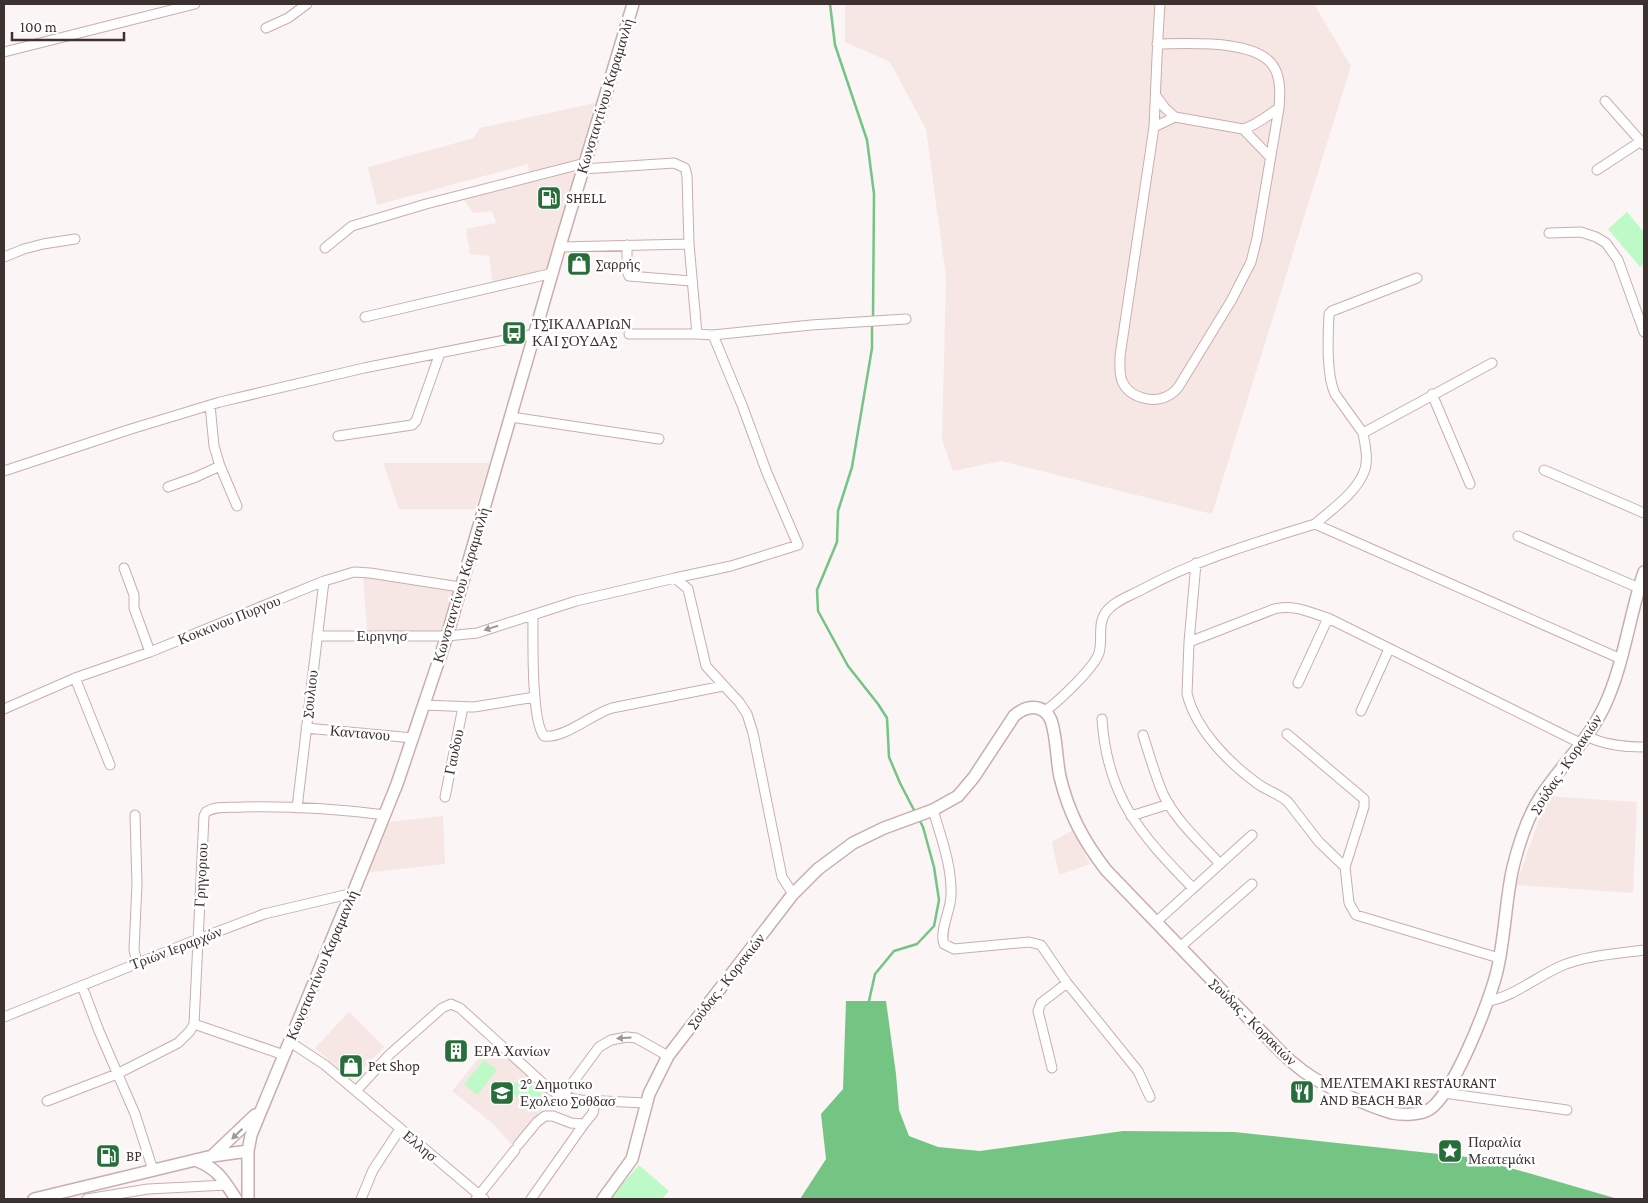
<svg xmlns="http://www.w3.org/2000/svg" width="1648" height="1203" viewBox="0 0 1648 1203" font-family="'Crimson Pro',serif">
  <rect width="100%" height="100%" fill="#fbf5f5"/>
  <path fill="#f6e7e5" d="M845 4H1314L1351 66 1212 514 1001 461 953 471 942 440 946 277 926 129 890 62 845 42Z
    M595 103 578 161 529 172 528 164 377 205 368 167 474 138 480 128Z
    M581 168 548 272 493 285 489 256 470 254 466 229 496 223 492 211 473 213 462 196Z
    M383 463H490L475 509H399Z
    M363 575 455 586 441 632 367 630Z
    M1547 796 1637 802 1633 893 1516 885Z
    M443 816 445 864 366 873 388 822Z
    M1073 830 1090 864 1059 875 1052 842Z
    M349 1012 384 1047 352 1080 315 1048Z
    M490 1044 552 1096 512 1145 493 1124 452 1091Z"/>
  <path fill="#bdfac7" d="M1627 212 1644 232V263L1640 267 1608 229Z
    M484 1060 497 1070 477 1095 464 1084Z
    M522 1076 544 1096 532 1110 509 1090Z
    M639 1165 669 1191 662 1199H610Z"/>
  <path fill="#74c484" d="M846 1001H886L896 1074 899 1110 909 1136 938 1147 980 1151 1123 1131 1234 1132 1476 1158 1618 1199H800L826 1159 821 1114 843 1089Z"/>
  <g fill="none" stroke-linecap="round" stroke-linejoin="round">
    <path stroke="#74c484" stroke-width="2.5" d="M830 4 835 45 867 140 874 194 873 319
      M872 324V348L852 467 838 511 837 542 817 590 818 611 848 666 878 704 887 718 889 757 900 783 915 812
      M869 1001 875 974 894 951 917 944 934 926 939 900 934 867 923 827 919 819"/>
    <defs>
      <path id="minor" d="M266 28 288 18 307 4
        M1157 44C1187 44 1260 38 1275 69 1281 81 1280 95 1279 108L1257 238 1251 262 1231 301 1179 386C1177 389 1174 392 1171 394 1155 405 1129 398 1122 381 1119 373 1120 364 1120 356L1154 127C1156 86 1157 45 1160 4
        M4 52 195 4
        M1156 96 1165 108 1175 117 1243 129C1257 125 1267 116 1279 108
        M1605 101 1644 145
        M1154 127 1175 117
        M1243 129 1270 157
        M583 169 674 163 685 168 687 176 689 244 697 334 713 335 742 405 767 473 798 545 731 566 675 578
        M1597 170 1641 141
        M1549 233 1581 232 1596 237 1606 243 1618 260 1644 332
        M627 245V271L629 276 691 281
        M560 247 689 244
        M325 248 352 226 426 204 585 163
        M4 257 24 249 43 244 75 239
        M365 317 553 273
        M629 334H697
        M713 335 811 325 906 319
        M1432 394 1470 484
        M210 405 214 446 220 466 237 506
        M511 417 659 439
        M1363 433 1335 394C1326 374 1328 337 1329 314L1332 311 1417 278
        M338 436 412 425 416 421 440 353
        M1544 470 1644 513
        M4 471 131 429 220 402 364 368 535 334
        M168 487 196 477 220 466
        M1315 524C1332 509 1355 494 1364 472 1369 460 1365 445 1363 433L1492 363
        M1518 536 1639 588
        M1196 563 1189 642 1187 694C1196 730 1229 763 1258 784 1268 791 1279 794 1288 802L1319 842 1345 867 1349 903 1356 915 1499 958
        M124 568 134 595V608L150 652
        M533 615C533 637 531 721 544 736 564 739 592 714 612 708L723 686
        M317 636H447L477 633 576 601 675 578 688 589 706 666 739 702 747 714 753 733 782 877 793 894
        M1189 642 1274 609C1293 604 1309 612 1328 618L1580 743
        M75 678 110 765
        M1298 683 1328 618
        M424 705 474 707 535 697
        M4 709 75 678 150 652 324 581 354 572 370 573 460 587
        M1045 711C1059 701 1094 668 1099 653 1103 639 1097 624 1106 612 1114 601 1130 596 1141 590 1198 559 1254 543 1315 524L1621 659
        M1361 711 1389 649
        M1102 719C1107 797 1140 834 1193 888
        M306 728 413 738
        M1287 734 1364 799V807L1345 867
        M1143 735C1149 754 1155 775 1163 794 1176 821 1201 843 1220 864
        M1586 736C1605 745 1623 747 1644 747
        M445 797 463 707
        M297 808 324 581
        M933 810C941 837 952 866 951 895 951 910 939 931 944 944L954 949 1029 942 1041 945 1067 983 1138 1071 1150 1097
        M135 815 137 884 134 950 137 963
        M1131 816 1169 804
        M1156 922 1252 835
        M1180 947 1252 884
        M82 986 99 1031 135 1114 153 1170
        M1488 1001C1511 998 1538 976 1561 966 1587 955 1617 954 1644 950
        M4 1017 198 939 264 914 353 893
        M194 1024 284 1055
        M290 1042 325 1065 484 1199
        M1052 1068 1038 1011 1041 1003 1067 983
        M356 1091 389 1055 442 1008 451 1004 460 1008 546 1086 562 1097 581 1100 646 1103
        M1444 1093 1567 1110
        M562 1097 599 1047 611 1040 627 1037 636 1038 668 1056
        M47 1101 117 1074 178 1043 190 1031 194 1024 204 816 206 812C216 805 232 808 243 807 291 806 338 809 385 815
        M518 1145 537 1122 545 1116H553L571 1123 584 1124 593 1113 595 1101
        M87 1199 148 1189 227 1185
        M361 1199 373 1170 400 1129
        M476 1199 515 1150
        M531 1199 584 1124"/>
      <path id="major" d="M212 1156 255 1115
        M195 1160C217 1168 224 1180 236 1199
        M34 1199 212 1156 248 1151
        M248 1199V1151L251 1135 344 910 353 893 397 784 447 636 562 239 633 4
        M603 1199 632 1159 649 1094 668 1056 793 894 818 869 853 843 884 828 933 810 958 796 974 777 1014 716C1026 705 1043 703 1051 720 1057 738 1056 758 1060 777 1069 814 1083 840 1106 870L1280 1051C1287 1058 1295 1065 1303 1071 1323 1086 1368 1106 1392 1113 1402 1115 1416 1115 1426 1111 1451 1102 1489 1002 1496 975 1505 941 1505 902 1513 867 1519 843 1527 817 1541 796 1561 766 1588 740 1604 707 1624 665 1629 616 1644 572"/>
    </defs>
    <use href="#minor" stroke="#caaeaa" stroke-width="11"/>
    <use href="#major" stroke="#caaeaa" stroke-width="14"/>
    <use href="#minor" stroke="#fff" stroke-width="9"/>
    <use href="#major" stroke="#fff" stroke-width="11"/>
  </g>
  <defs><path id="oneway-solid" d="M-6-.8H1V-3.2L6.5 0L1 3.2V.8H-6Z" transform="scale(1.25)"/></defs>
  <g fill="#9e9898">
    <use href="#oneway-solid" transform="translate(491 628) rotate(162)"/>
    <use href="#oneway-solid" transform="translate(624 1038) rotate(177)"/>
    <use href="#oneway-solid" transform="translate(237 1134) rotate(136)"/>
  </g>
  <defs>
    <symbol id="fuel-square" viewBox="-11 -11 22 22"><rect x="-9" y="-9" width="18" height="18" rx="4" fill="#286e3a" stroke="#fff"/><path d="M-5.5-6h7V0h2V4h1.3V-2.5L3-4.5l.8-.8L6-3V5H2.5V1h-1V6h-7ZM-4.2-4.7v3.2H.2V-4.7Z" fill="#fff"/></symbol>
    <symbol id="shop-square" viewBox="-11 -11 22 22"><rect x="-9" y="-9" width="18" height="18" rx="4" fill="#286e3a" stroke="#fff"/><path d="M-5-2.5h2.3a2.7 3.5 0 0 1 5.4 0H5L5.5 6h-11ZM-1.5-2.5h3a1.5 2.3 0 0 0-3 0Z" fill="#fff"/></symbol>
    <symbol id="bus-square" viewBox="-11 -11 22 22"><rect x="-9" y="-9" width="18" height="18" rx="4" fill="#286e3a" stroke="#fff"/><path d="M-5-6H5V4H4V6H2V4H-2V6H-4V4H-5ZM-3.5-4V0h7V-4ZM-3.5 1.2v1.5H-2V1.2ZM2 1.2v1.5H3.5V1.2Z" fill="#fff"/></symbol>
    <symbol id="building-square" viewBox="-11 -11 22 22"><rect x="-9" y="-9" width="18" height="18" rx="4" fill="#286e3a" stroke="#fff"/><path d="M-4-6H4V6H1V3H-1V6H-4ZM-2.5-4.3h1.7v1.8h-1.7ZM.8-4.3h1.7v1.8H.8ZM-2.5-1h1.7V.8h-1.7ZM.8-1h1.7V.8H.8Z" fill="#fff"/></symbol>
    <symbol id="restaurant-square" viewBox="-11 -11 22 22"><rect x="-9" y="-9" width="18" height="18" rx="4" fill="#286e3a" stroke="#fff"/><path d="M-5-6h1v4h1v-4h1v4h1v-4h1v5L-1.5 .5V6h-2V.5L-5-1ZM5-6V6H3V1.5H1.5Q1.5-4 5-6Z" fill="#fff"/></symbol>
    <symbol id="school-square" viewBox="-11 -11 22 22"><rect x="-9" y="-9" width="18" height="18" rx="4" fill="#286e3a" stroke="#fff"/><path d="M0-5L7-2L0 1L-7-2ZM-4 1L0 2.5L4 1V4Q0 6-4 4Z" fill="#fff"/></symbol>
    <symbol id="sight-square" viewBox="-11 -11 22 22"><rect x="-9" y="-9" width="18" height="18" rx="4" fill="#286e3a" stroke="#fff"/><path d="M0-6L1.8-2.2L6-1.7L2.9 1.2L3.7 5.4L0 3.3L-3.7 5.4L-2.9 1.2L-6-1.7L-1.8-2.2Z" fill="#fff"/></symbol>
  </defs>
  <g fill-rule="evenodd">
    <use href="#fuel-square" x="535" y="184" width="28" height="28"/>
    <use href="#shop-square" x="565" y="250" width="28" height="28"/>
    <use href="#bus-square" x="500" y="319" width="28" height="28"/>
    <use href="#building-square" x="442" y="1037" width="28" height="28"/>
    <use href="#shop-square" x="337" y="1052" width="28" height="28"/>
    <use href="#restaurant-square" x="1288" y="1078" width="28" height="28"/>
    <use href="#school-square" x="488" y="1079" width="28" height="28"/>
    <use href="#sight-square" x="1436" y="1137" width="28" height="28"/>
    <use href="#fuel-square" x="94" y="1142" width="28" height="28"/>
  </g>
  <g text-anchor="middle" stroke-width="5" stroke-linejoin="round" paint-order="stroke">
    <g font-size="15" fill="#3d3230" stroke="#fff">
      <text transform="translate(605 96) rotate(-73)" y="5">Κωνσταντίνου Καραμανλή</text>
      <text transform="translate(461 585) rotate(-73)" y="5">Κωνσταντίνου Καραμανλή</text>
      <text transform="translate(229 620) rotate(-22)" y="5">Κοκκινου Πυργου</text>
      <text x="382" y="641">Ειρηνησ</text>
      <text transform="translate(310 694) rotate(-83)" y="5">Σουλιου</text>
      <text transform="translate(360 733) rotate(5)" y="5">Καντανου</text>
      <text transform="translate(454 752) rotate(-78)" y="5">Γαυδου</text>
      <text transform="translate(1566 764) rotate(-56)" y="5">Σούδας - Κορακιών</text>
      <text transform="translate(201 875) rotate(-87)" y="5">Γρηγοριου</text>
      <text transform="translate(176 948) rotate(-21)" y="5">Τριών Ιεραρχών</text>
      <text transform="translate(322 965) rotate(-67)" y="5">Κωνσταντίνου Καραμανλή</text>
      <text transform="translate(726 981) rotate(-52)" y="5">Σούδας - Κορακιών</text>
      <text transform="translate(1253 1022) rotate(45)" y="5">Σούδας - Κορακιών</text>
      <text transform="translate(420 1146) rotate(40)" y="5">Ελλησ</text>
    </g>
    <g font-size="15" fill="#3d3230" stroke="#fff" text-anchor="start">
      <text x="566" y="203">SHELL</text>
      <text x="596" y="269">Σαρρής</text>
      <text x="532" y="329">ΤΣΙΚΑΛΑΡΙΩΝ<tspan x="532" dy="17">ΚΑΙ ΣΟΥΔΑΣ</tspan></text>
      <text x="474" y="1056">ΕΡΑ Χανίων</text>
      <text x="368" y="1071">Pet Shop</text>
      <text x="1320" y="1088">ΜΕΛΤΕΜΑΚΙ RESTAURANT<tspan x="1320" dy="17">AND BEACH BAR</tspan></text>
      <text x="520" y="1089">2° Δημοτικο<tspan x="520" dy="17">Εχολειο Σοθδασ</tspan></text>
      <text x="1468" y="1147">Παραλία<tspan x="1468" dy="17">Μεατεμάκι</tspan></text>
      <text x="126" y="1161">BP</text>
    </g>
  </g>
  <rect width="1648" height="1203" fill="none" stroke="#3d3230" stroke-width="10"/>
  <path d="M12 32v8h112v-8" fill="none" stroke="#3d3230" stroke-width="2.5"/>
  <text x="20" y="32" font-size="15" fill="#3d3230" stroke="#ffffff" stroke-width="4" paint-order="stroke">100 m</text>
</svg>
